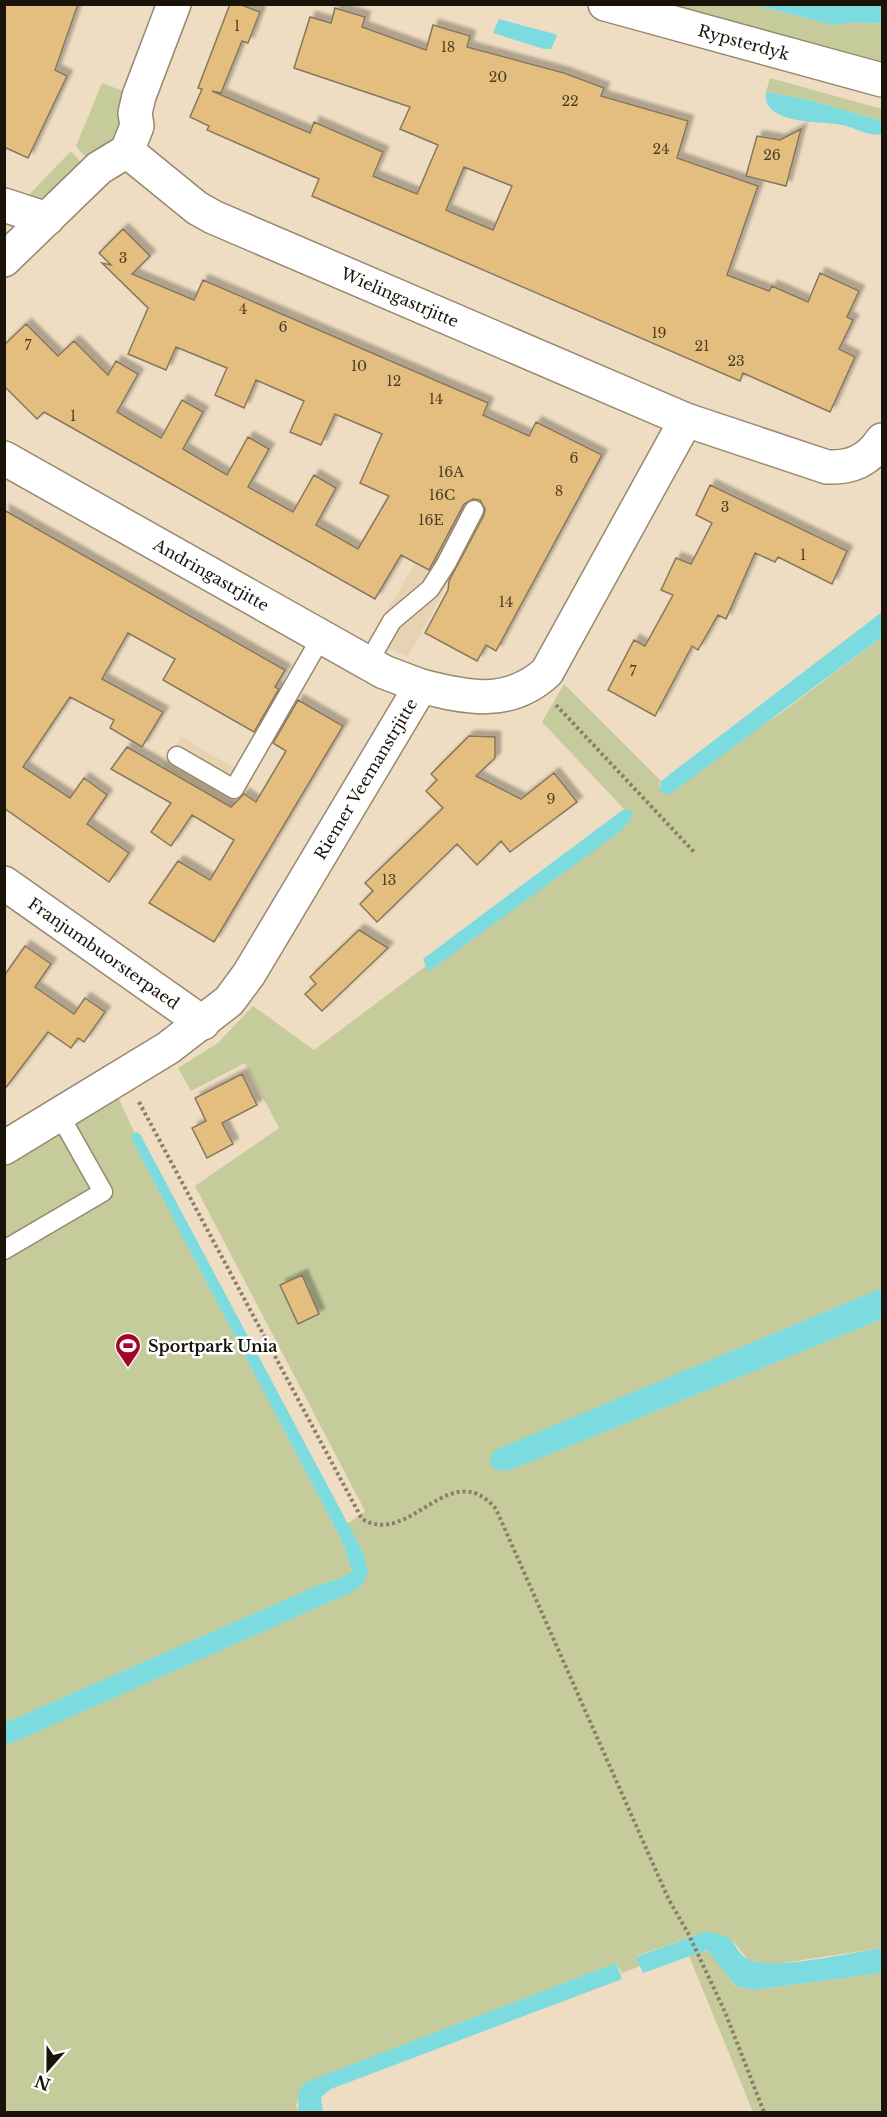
<svg xmlns="http://www.w3.org/2000/svg" width="887" height="2117" viewBox="0 0 887 2117" font-family="'Libre Baskerville',serif">
  <defs>
    <filter id="shadow"><feDropShadow dx="5.5" dy="-5.5" stdDeviation="1.5" flood-color="#0004"/></filter>
  </defs>
  <rect width="100%" height="100%" fill="#eeddc2"/>
  <path fill="#e7d2b1" d="M441 460 494 497 408 657 370 639 427 543Z
    M318 656 218 831 149 791 181 737 238 770Z"/>
  <path fill="#c6cb9b" d="M650 5H756L833 25 859 22 882 24V68Z
    M770 78 882 109V121L805 99 766 92Z
    M102 83 128 93 124 133 89 161 76 146Z
    M71 151 84 166 46 202H22Z
    M882 637V1288L496 1450 491 1456 506 1471 531 1462 882 1319V1948L769 1965 748 1960 734 1942 705 1932 637 1956 640 1966 622 1973 616 1963 307 2082 296 2105 298 2112H5L4 1746 348 1594 363 1552 347 1524 365 1511 195 1186 279 1128 245 1063 191 1091 178 1068 218 1043 253 1006 314 1050 426 966 428 971 628 810 624 809 542 722 564 684 661 781 659 786 780 714Z
    M104 1066 134 1132 133 1142 343 1543 352 1571 344 1577 314 1587 5 1723V1126Z
    M700 1950 712 1952 735 1986 752 1990 882 1973V2112H753L689 1956Z"/>
  <path fill="#7bdbdf" d="M756 5H882V24L859 22 833 25Z
    M499 19 555 34 557 36 551 49H544L493 33Z
    M766 92 805 99 882 121V134C868 137 857 128 842 125 821 121 761 125 766 92Z
    M882 612V637L670 794 660 792 661 781Z
    M624 809 632 811 631 819 621 831 428 972 423 959Z
    M136 1132 140 1134 363 1552 368 1573 362 1585 348 1594 5 1746V1723L314 1587 344 1577 352 1571 343 1543 133 1142 131 1136Z
    M882 1288V1319L531 1462 506 1471 495 1470 490 1464 491 1456 495 1450Z
    M705 1932C741 1934 730 1950 749 1960 772 1971 855 1952 882 1948V1973L752 1990 736 1986 707 1950 643 1973 636 1957Z
    M616 1963 622 1979 331 2089 321 2097 323 2112H298L299 2091 306 2082Z"/>
  <path fill="#e4be7f" stroke="#86775f" stroke-width="1.5" fill-rule="evenodd" filter="url(#shadow)" d="M4 4H78L55 70 67 76 28 158 4 147Z
    M230 4H239L260 12 248 43 242 41 221 93 212 91 310 133 314 122 383 152 373 176 417 194 438 145 400 129 410 107 294 68 310 17 331 23 335 8 365 17 362 27 426 50 433 25 470 36 467 47 564 73 604 88 601 96 688 121 677 158 758 186 727 275 769 291 772 286 808 302 820 273 859 291 847 317 853 320 839 349 855 357 830 412 743 373 740 381 312 196 319 179 207 130 209 126 190 117 202 89 198 88ZM464 167 512 186 493 230 446 210Z
    M801 129 786 186 746 176 757 136 780 140Z
    M123 229 150 256 132 274 194 300 203 280 488 403 483 415 529 436 536 422 602 455 496 651 486 645 477 661 425 633 448 590 449 581 484 515 485 509 480 500 473 499 464 504 429 570 401 555 375 599 44 412 37 419 4 386V345L26 324 58 356 74 341 108 375 116 361 138 374 117 412 161 438 182 400 203 412 183 449 227 475 248 437 269 449 248 487 293 512 314 475 336 488 316 525 358 549 389 496 360 483 382 434 335 414 321 445 290 432 304 401 256 380 244 408 215 395 227 368 176 347 166 370 128 354 148 308 102 263 111 265 99 253Z
    M710 485 847 551 832 584 778 557 775 562 755 553 726 619 718 615 698 650 692 646 655 716 608 690 634 640 645 646 673 595 661 590 676 558 691 564 712 523 696 515Z
    M4 510 285 670 275 687 279 689 254 732 163 680 175 659 128 633 102 679 163 712 142 747 110 728 114 720 70 697 23 767 70 798 84 778 107 795 87 824 129 853 109 882 4 808Z
    M298 700 343 726 214 942 149 903 178 861 210 880 234 840 192 815 171 846 151 832 171 803 111 769 127 747 231 807 244 794 256 802 286 751 273 743Z
    M469 736 495 737V758L476 776 521 799 554 773 577 802 510 852 501 841 477 865 457 844 377 922 360 904 373 891 365 883 443 808 426 791 437 780 431 774Z
    M359 930 388 948 322 1011 305 994 316 984 310 977Z
    M25 946 51 964 35 987 74 1014 85 998 105 1012 84 1042 78 1038 71 1048 48 1032 4 1090V976Z
    M242 1074 257 1105 222 1123 233 1144 207 1158 192 1128 206 1121 195 1098Z
    M302 1275 319 1314 298 1324 280 1285Z"/>
  <g fill="none" stroke-linecap="round" stroke-linejoin="round">
    <defs>
      <path id="lane" d="M368 663 392 621 430 589 446 564 474 510
        M177 756 234 789 322 636
        M4 1250 103 1192 59 1114"/>
      <g id="street">
        <path id="s1" d="M605 4 882 80"/>
        <path id="s2" d="M127 151 197 208 213 217 686 420 827 467C851 468 868 461 882 440"/>
        <path d="M4 205 47 219"/>
        <path d="M4 260 99 168 127 151 137 126 135 113 139 96 174 4"/>
        <path id="s3" d="M4 458 384 672 421 686"/>
        <path id="s4" d="M4 883 203 1023"/>
        <path id="s5" d="M4 1148 168 1048 229 1001 249 974 421 686C467 698 509 707 547 672L686 420"/>
      </g>
    </defs>
    <use href="#lane" stroke="#97886f" stroke-width="21"/>
    <use href="#street" stroke="#97886f" stroke-width="36"/>
    <path stroke="#8b7f6c" stroke-width="4" stroke-dasharray="3 3" stroke-linecap="butt" d="M556 705 695 853
      M139 1102 362 1519C411 1548 450 1454 496 1509L669 1900 688 1933 725 2012 764 2112"/>
    <use href="#lane" stroke="#fff" stroke-width="18"/>
    <use href="#street" stroke="#fff" stroke-width="33"/>
  </g>
  <defs>
    <symbol id="stadium-pin" viewBox="-11 -11 22 30"><path d="M0 17L-7.5 6A9.5 9.5 0 1 1 7.5 6Z" fill="#a40627" stroke="#fff"/><path d="M0-5a6.5 5 0 1 0 0 10a6.5 5 0 1 0 0-10ZM-3.5-1.8h7v3.6h-7Z" fill="#fff"/></symbol>
  </defs>
  <g fill-rule="evenodd">
    <use href="#stadium-pin" x="113" y="1331" width="30" height="40"/>
  </g>
  <g text-anchor="middle" stroke-width="5" stroke-linejoin="round" paint-order="stroke">
    <g font-size="14" fill="#4c3e26">
      <text x="237" y="31">1</text>
      <text x="448" y="52">18</text>
      <text x="498" y="82">20</text>
      <text x="570" y="106">22</text>
      <text x="661" y="154">24</text>
      <text x="772" y="160">26</text>
      <text x="123" y="263">3</text>
      <text x="243" y="314">4</text>
      <text x="283" y="332">6</text>
      <text x="659" y="338">19</text>
      <text x="28" y="350">7</text>
      <text x="702" y="351">21</text>
      <text x="736" y="366">23</text>
      <text x="359" y="371">10</text>
      <text x="394" y="386">12</text>
      <text x="436" y="404">14</text>
      <text x="73" y="421">1</text>
      <text x="574" y="463">6</text>
      <text x="451" y="477">16A</text>
      <text x="559" y="496">8</text>
      <text x="442" y="500">16C</text>
      <text x="725" y="512">3</text>
      <text x="431" y="525">16E</text>
      <text x="803" y="560">1</text>
      <text x="506" y="607">14</text>
      <text x="633" y="676">7</text>
      <text x="551" y="804">9</text>
      <text x="389" y="885">13</text>
    </g>
    <g font-size="16" fill="#191309" stroke="#fff">
      <text dy="6" stroke="none"><textPath href="#s1" startOffset="144">Rypsterdyk</textPath></text>
      <text dy="6" stroke="none"><textPath href="#s2" startOffset="312">Wielingastrjitte</textPath></text>
      <text dy="6" stroke="none"><textPath href="#s3" startOffset="238">Andringastrjitte</textPath></text>
      <text dy="6" stroke="none"><textPath href="#s5" startOffset="530">Riemer Veemanstrjitte</textPath></text>
      <text dy="6" stroke="none"><textPath href="#s4" startOffset="122">Franjumbuorsterpaed</textPath></text>
    </g>
    <g font-size="16" font-weight="bold" fill="#191309" stroke="#fff" text-anchor="start">
      <text x="148" y="1352">Sportpark Unia</text>
    </g>
  </g>
  <rect width="887" height="2117" fill="none" stroke="#191309" stroke-width="12"/>
  <g transform="translate(48 2069) rotate(201)" stroke="#ffffff" stroke-width="4.5" paint-order="stroke">
  <path d="M0-4.5L10 22L0 15L-10 22Z" fill="#191309"/>
  <text y="-9" font-size="16" font-weight="bold" text-anchor="middle" fill="#191309">N</text>
  </g>
</svg>
